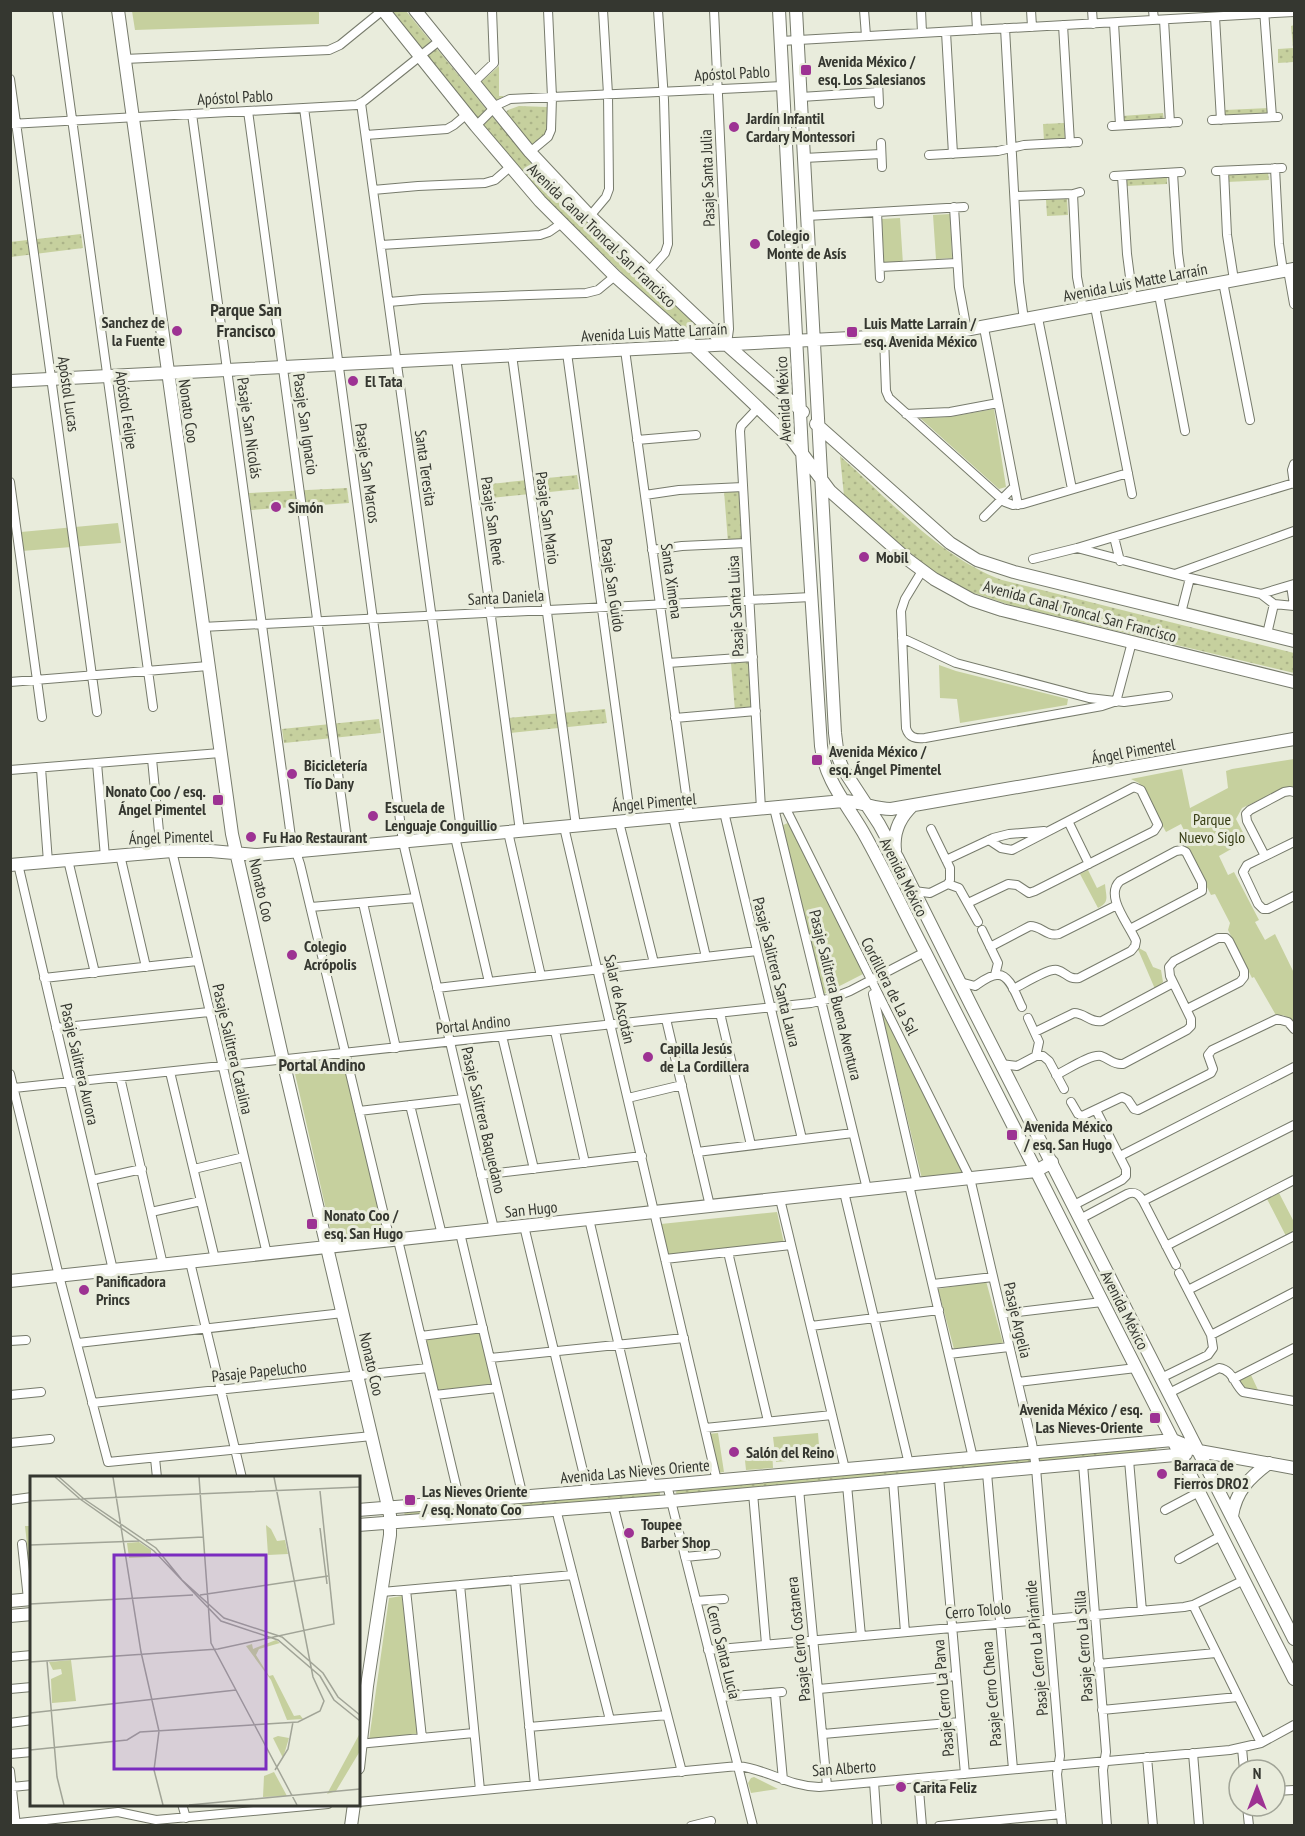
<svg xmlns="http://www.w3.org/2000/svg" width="1305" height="1836" viewBox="0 0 1305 1836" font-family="'PT Sans Narrow',sans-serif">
  <defs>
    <pattern id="grass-dots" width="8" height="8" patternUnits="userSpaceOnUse" patternTransform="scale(1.5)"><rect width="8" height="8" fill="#c6d09e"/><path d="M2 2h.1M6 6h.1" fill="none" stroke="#abb388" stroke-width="1.8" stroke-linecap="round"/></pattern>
  </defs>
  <rect width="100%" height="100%" fill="#e9ecdc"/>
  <path fill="url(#grass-dots)" d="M390 11H406L495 120 547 178 710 334 691 339 531 185 432 61Z
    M1294 25V62L1278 63V49L1293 48 1291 26Z
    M499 66V96H504L496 102 480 83Z
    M519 106 547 107V134L534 148 505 113 508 110Z
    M1269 108V115L1225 117V110Z
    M1163 113 1164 120 1122 123V116Z
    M1064 123 1065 139 1044 141 1043 124Z
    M1268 173 1269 180 1227 182V175Z
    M1167 177V184L1126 186 1125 179Z
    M1067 199 1068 215 1047 216 1046 200Z
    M81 234 83 248 11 257 10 242Z
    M840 456C888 499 941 558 1002 580L1294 653V673L1013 606 968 591 949 583 928 568 844 496Z
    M577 475 579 489 481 499 480 485Z
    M347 488 349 503 251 510 249 493Z
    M724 491 740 492 743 539 728 542Z
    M749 662 754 707 735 711 731 663Z
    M605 709 607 723 510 733 508 718Z
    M379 719 381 733 284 743 282 729Z
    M1155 1445 1157 1451 1038 1464 1037 1457Z
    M1032 1457 1033 1465 678 1497 676 1493 677 1489Z
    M658 1490 660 1492V1498L405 1517 404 1511Z"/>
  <path fill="#c6d09e" d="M132 11H319V24L135 30Z
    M950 214 952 258 936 259 933 215Z
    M900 218 903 264 884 265 882 219Z
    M994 409 1006 487 999 489 920 418 949 417Z
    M118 523 121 543 22 551 21 532Z
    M939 665 956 671 1068 699 1067 705 960 723 957 699 940 698Z
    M1294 759V788L1283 789 1242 808 1236 819 1247 840 1219 856 1228 875 1234 872 1259 920 1255 922 1265 940 1275 934 1294 973V1021L1283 1015 1277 1017 1254 977 1252 978 1228 930 1230 923 1215 894 1211 895 1185 844 1189 841 1181 824 1166 832 1139 783 1131 779 1182 769 1190 808 1228 788 1226 771 1232 769Z
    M788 823 865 973 822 995 783 825Z
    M1088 870 1097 888 1105 884C1106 897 1110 902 1098 908L1080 874Z
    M1137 947 1146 952 1153 967 1161 970 1163 982 1155 989Z
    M881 1010 966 1175 922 1179Z
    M342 1059 384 1231 332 1236 293 1065Z
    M1279 1193 1294 1222V1231L1286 1236 1267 1199Z
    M777 1212 784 1243 667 1256 661 1224Z
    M986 1281 1003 1343 954 1349 938 1289Z
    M477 1332 481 1335 492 1382 490 1386 441 1391 437 1388 426 1339Z
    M1251 1375 1258 1390 1242 1387 1239 1381Z
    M718 1433 724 1472 717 1473 707 1434Z
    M818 1433 820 1458 776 1462 773 1437Z
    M772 1449 773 1468 746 1470 744 1451Z
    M25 1526H31V1587H28L25 1553H28Z
    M402 1596 418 1735 369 1740 389 1598Z
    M754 1777 778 1789 751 1793 748 1783 751 1778Z"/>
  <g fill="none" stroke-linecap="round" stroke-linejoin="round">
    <defs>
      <path id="street" d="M57 10 153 707
        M714 10 729 329 727 344
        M864 10 866 36
        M921 10 922 33
        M976 10 977 30
        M1031 10 1032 27
        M1092 10 1093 24
        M1153 10 1154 20
        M1264 10 1272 117
        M1215 17 1221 120
        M1164 20 1170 123
        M1114 23 1120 125
        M1063 25 1070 143
        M1005 28 1019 282 1024 320
        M946 32 953 154
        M781 41 1294 12
        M124 59 329 50 340 45 383 10
        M10 79 97 712
        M878 81 879 104
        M473 83 494 63 492 10
        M801 97 878 92
        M361 103 462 837
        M304 108 403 842 494 1229
        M248 111 348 847
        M192 114 291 837 300 864 390 1240
        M1212 120 1278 117
        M10 124 357 105 364 101 439 41
        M476 126 497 105 510 99 783 86
        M1112 126 1178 122
        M366 135 447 129 454 125 467 114
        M881 143 882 167
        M530 152 548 137 551 130 552 97 548 10
        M929 155 998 151 1024 145 1078 142
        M804 158 881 154
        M1275 168 1279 244 1283 271
        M1216 171 1282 168
        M1224 171 1227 235 1234 280
        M1173 173 1178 253 1183 290
        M1114 176 1181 172
        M1122 176 1127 254 1133 300
        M373 190 418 186 485 183 495 180 510 167
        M1073 194 1077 277 1083 309
        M1015 196 1073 194 1080 192
        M954 207 959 287 967 331
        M877 212 880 278
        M590 216 606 197 609 189 608 94 603 10
        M807 216 964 207
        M381 245 540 235 549 232 562 223
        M880 267 957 263
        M1288 270 1294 304
        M649 271 665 253 668 244 664 100 658 10
        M1223 282 1250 420
        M1159 295 1185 431
        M389 302 423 299 586 293 598 290 615 276
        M1095 307 1132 494
        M1038 318 1072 489
        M984 328 1018 505
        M884 337 886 391 889 398 1005 502 1013 505 1023 504 1128 473
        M625 350 689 816
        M567 353 631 821
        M512 355 576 826
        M456 358 520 831
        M758 408 741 426 740 431 761 809
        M906 414 950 412 998 403
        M637 440 696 435
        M1294 464 1292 470 1294 484
        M10 482 42 717
        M645 495 679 490 743 487
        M984 517 1014 487
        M1114 537 1120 561
        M1077 548 1190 578 1261 594 1274 604 1294 606
        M652 550 682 546 746 543
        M1033 559 1077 548 1294 483
        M922 571 905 599 901 611 906 728C909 738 916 739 925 738L1102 706 1114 702
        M1175 574 1294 531
        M1291 585 1294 606
        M1261 594 1294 584
        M1181 613 1190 578
        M202 627 811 597
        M1267 634 1274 604
        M902 638 956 663 1089 698 1124 702 1168 696
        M668 663 753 657
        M10 682 208 666
        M1116 702 1132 642
        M675 718 756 711
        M152 759 161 852
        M97 763 105 857
        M41 768 48 862
        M10 770 220 753
        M785 807 970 1178 1032 1443 1036 1468 1060 1756 1057 1774 1062 1826
        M774 808 867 1189
        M724 812 802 1139
        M673 817 706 957
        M1068 821 1089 864
        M619 822 654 963
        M564 827 717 1481
        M508 832 541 976
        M455 837 489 982
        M1294 842 1247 865 1243 872 1258 904 1263 909H1268L1294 896
        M172 851 267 1254
        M120 855 146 967
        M1265 856 1247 821 1246 814 1250 810 1284 792 1290 791 1294 792
        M68 860 95 973
        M946 860 993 838 1009 834 1044 831
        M18 864 113 1270
        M948 884 959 888 978 922
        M914 891 930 893 948 884 950 880V868L931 829
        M363 903 396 1048
        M968 903 1008 884 1017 885 1029 893 1035 891 1154 831 1158 825 1141 790 1134 787 1012 850 1001 848 989 840
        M311 907 416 898
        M982 930 998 963 995 975
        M990 947 1030 926C1042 926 1046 937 1059 934L1117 905
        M44 978 197 961
        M960 982 975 986C981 982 990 975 997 975 1010 973 1017 998 1022 1007
        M437 988 757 951
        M1013 989C1022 985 1048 968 1057 970 1066 972 1068 980 1079 978L1131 951 1135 946 1136 941C1129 924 1104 896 1120 881L1176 851 1182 850 1186 852 1202 883V891L1130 929
        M873 994 917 1184
        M720 1013 751 1145
        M1028 1018 1039 1042 1036 1056
        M666 1019 710 1206
        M56 1028 209 1012
        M555 1031 585 1163
        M1035 1032 1074 1013C1085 1013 1090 1023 1102 1021L1173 983
        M502 1036 534 1169
        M1001 1064 1017 1066 1036 1056H1043L1049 1061 1064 1089
        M170 1072 215 1259
        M10 1074 57 1268 108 1462 372 1436
        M1056 1075C1067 1070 1090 1054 1101 1056 1110 1059 1113 1065 1123 1064L1187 1030 1191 1026V1019L1170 976 1169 967 1174 961 1218 938H1226L1229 941 1244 971V977L1240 982 1187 1009
        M120 1077 163 1265
        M14 1088 811 1003 832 998 850 991 925 952
        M628 1098 682 1085
        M1071 1102 1078 1114 1082 1116 1122 1097 1128 1100 1134 1109 1138 1110 1211 1073 1213 1069 1208 1055 1212 1050 1277 1019 1288 1022 1294 1029
        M410 1105 442 1235
        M359 1111 463 1099
        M697 1152 853 1133
        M1120 1156 1294 1067
        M194 1169 244 1157
        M481 1175 642 1156
        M92 1180 142 1169
        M909 1185 973 1458
        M844 1192 909 1464
        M780 1199 845 1469
        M1143 1201 1294 1125
        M1074 1205 1122 1180 1126 1176V1169L1096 1110
        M151 1212 201 1201
        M589 1219 652 1486
        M1080 1219 1127 1194C1135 1191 1139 1194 1143 1201L1176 1265
        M524 1226 588 1492
        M460 1233 523 1497
        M398 1240 460 1502
        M1166 1246 1294 1180
        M728 1252 768 1421
        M665 1259 791 1245
        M190 1262 242 1478
        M933 1284 993 1277
        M1188 1290 1294 1236
        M1002 1314 1102 1302
        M811 1326 939 1310
        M1211 1335 1294 1292
        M421 1336 483 1328
        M10 1341 26 1340
        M78 1343 343 1313
        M949 1354 1009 1347
        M490 1358 684 1338
        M1161 1378 1208 1355 1213 1348 1211 1335 1179 1273
        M1233 1379 1294 1348
        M1018 1382 1136 1368
        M1169 1393 1219 1368C1233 1370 1234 1384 1243 1392L1294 1401
        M10 1395 41 1392
        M435 1395 497 1388
        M92 1403 428 1368
        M705 1428 832 1415
        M10 1443 50 1439
        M155 1458 157 1478
        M1129 1460 1142 1611
        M1083 1464 1106 1752 1103 1770 1107 1826
        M987 1473 1013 1769
        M939 1477 965 1774
        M893 1481 905 1632
        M667 1485 753 1826
        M847 1485 861 1636
        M799 1489 827 1786
        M753 1493 766 1644
        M10 1500 32 1497
        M613 1505 682 1772
        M556 1509 610 1720
        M1165 1510 1199 1492
        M22 1544 28 1599
        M685 1557 716 1554
        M1179 1559 1221 1536
        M515 1580 535 1785
        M460 1585 480 1790
        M406 1590 422 1738
        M382 1592 573 1575
        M696 1601 724 1599
        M1193 1605 1261 1743
        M708 1650 1184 1607 1193 1605 1244 1580
        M10 1657 32 1655
        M1098 1664 1216 1653
        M10 1689 32 1687
        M819 1689 956 1676
        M775 1693 783 1780
        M721 1697 782 1692
        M1102 1710 1238 1697
        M10 1723 32 1720
        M529 1727 667 1715
        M823 1734 960 1722
        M358 1744 474 1733
        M1242 1748 1244 1770
        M1193 1753 1199 1826
        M10 1754 32 1752
        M1147 1757 1153 1826
        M10 1771 16 1826
        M918 1778 922 1826
        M874 1782 877 1826
        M12 1787 32 1785
        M1275 1791 1294 1790
        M358 1802 738 1766C767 1769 787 1786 819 1787L1230 1750 1261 1743 1294 1725
        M182 1804 186 1818
        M1247 1806 1249 1826
        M10 1824 118 1812 156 1820 328 1804
        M691 1826 711 1821
        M939 1826 1061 1814"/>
      <path id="secondary" d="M118 10 232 834 285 1069 390 1515V1535L367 1686 358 1768
        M383 10 476 126 540 201 615 276 686 339 792 440 830 491 907 559 934 579 972 600 1002 610 1294 682
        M415 10 530 152 590 216 718 337 803 412
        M779 10 802 451 821 746C825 780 846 803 863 832 885 871 904 912 925 952L1294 1679
        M796 10 835 733 838 757 843 769 879 824 897 857 971 1005 1294 1639
        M10 381 949 333 1294 269
        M816 424 950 543 977 560 1014 572 1294 641
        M895 850C893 832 900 817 913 805
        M10 865 172 851H211L257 855 843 801C860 801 874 809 891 809L1294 739
        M10 1281 1036 1171 1052 1162
        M358 1510 667 1485 1173 1440 1199 1451 1294 1468
        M1232 1516C1236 1491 1249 1478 1269 1463
        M358 1525 671 1501 1186 1454
        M10 1601 32 1599
        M10 1616 32 1614
        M351 1826 354 1804"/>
    </defs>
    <use href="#street" stroke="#777b6c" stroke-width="10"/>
    <use href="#secondary" stroke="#777b6c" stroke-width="14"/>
    <use href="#street" stroke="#fff" stroke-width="8"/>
    <use href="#secondary" stroke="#fff" stroke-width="12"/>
  </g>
  <g fill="#9d3293" stroke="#e9ecdc" stroke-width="2">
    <rect x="800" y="64" width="12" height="12" rx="3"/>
    <circle cx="734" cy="127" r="6"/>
    <circle cx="755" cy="244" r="6"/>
    <circle cx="177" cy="331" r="6"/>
    <rect x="846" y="326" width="12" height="12" rx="3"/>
    <circle cx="353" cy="381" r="6"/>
    <circle cx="276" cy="507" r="6"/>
    <circle cx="864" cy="557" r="6"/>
    <rect x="811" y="754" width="12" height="12" rx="3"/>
    <circle cx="292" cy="774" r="6"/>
    <rect x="212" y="794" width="12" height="12" rx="3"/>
    <circle cx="373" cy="816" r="6"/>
    <circle cx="251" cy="837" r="6"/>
    <circle cx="292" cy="955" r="6"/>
    <circle cx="648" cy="1057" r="6"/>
    <rect x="1006" y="1129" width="12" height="12" rx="3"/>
    <rect x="306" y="1218" width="12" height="12" rx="3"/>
    <circle cx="84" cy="1290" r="6"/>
    <rect x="1149" y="1412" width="12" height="12" rx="3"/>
    <circle cx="734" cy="1452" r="6"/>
    <circle cx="1162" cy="1474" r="6"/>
    <rect x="404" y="1494" width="12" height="12" rx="3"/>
    <circle cx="629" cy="1533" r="6"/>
    <circle cx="901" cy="1787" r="6"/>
  </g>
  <g text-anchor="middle" stroke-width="6" stroke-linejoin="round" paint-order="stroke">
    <g font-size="16" font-weight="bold" fill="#353730" stroke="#e9ecdc" text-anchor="start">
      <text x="818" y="67">Avenida México /<tspan x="818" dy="18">esq. Los Salesianos</tspan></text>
      <text x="746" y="124">Jardín Infantil<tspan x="746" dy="18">Cardary Montessori</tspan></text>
      <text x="767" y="241">Colegio<tspan x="767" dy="18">Monte de Asís</tspan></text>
      <text x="165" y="328" text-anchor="end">Sanchez de<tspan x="165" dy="18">la Fuente</tspan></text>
      <text x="864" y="329">Luis Matte Larraín /<tspan x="864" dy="18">esq. Avenida México</tspan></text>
      <text x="365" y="387">El Tata</text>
      <text x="288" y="513">Simón</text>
      <text x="876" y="563">Mobil</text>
      <text x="829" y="757">Avenida México /<tspan x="829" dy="18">esq. Ángel Pimentel</tspan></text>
      <text x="304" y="771">Bicicletería<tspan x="304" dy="18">Tío Dany</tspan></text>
      <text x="206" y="797" text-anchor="end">Nonato Coo / esq.<tspan x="206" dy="18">Ángel Pimentel</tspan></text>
      <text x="385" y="813">Escuela de<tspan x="385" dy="18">Lenguaje Conguillio</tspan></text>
      <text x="263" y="843">Fu Hao Restaurant</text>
      <text x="304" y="952">Colegio<tspan x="304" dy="18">Acrópolis</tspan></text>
      <text x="660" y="1054">Capilla Jesús<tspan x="660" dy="18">de La Cordillera</tspan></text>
      <text x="1024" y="1132">Avenida México<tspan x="1024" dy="18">/ esq. San Hugo</tspan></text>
      <text x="324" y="1221">Nonato Coo /<tspan x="324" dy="18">esq. San Hugo</tspan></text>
      <text x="96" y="1287">Panificadora<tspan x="96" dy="18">Princs</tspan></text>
      <text x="1143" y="1415" text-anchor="end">Avenida México / esq.<tspan x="1143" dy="18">Las Nieves-Oriente</tspan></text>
      <text x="746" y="1458">Salón del Reino</text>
      <text x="1174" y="1471">Barraca de<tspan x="1174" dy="18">Fierros DRO2</tspan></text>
      <text x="422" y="1497">Las Nieves Oriente<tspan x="422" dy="18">/ esq. Nonato Coo</tspan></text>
      <text x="641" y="1530">Toupee<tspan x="641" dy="18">Barber Shop</tspan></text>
      <text x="913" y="1793">Carita Feliz</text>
    </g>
    <g font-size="16" fill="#353730" stroke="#e9ecdc">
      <text transform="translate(732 73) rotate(-3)" y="6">Apóstol Pablo</text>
      <text transform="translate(235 97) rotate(-3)" y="6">Apóstol Pablo</text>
      <text transform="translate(707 178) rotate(-92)" y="6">Pasaje Santa Julia</text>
      <text transform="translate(602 235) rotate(44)" y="6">Avenida Canal Troncal San Francisco</text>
      <text transform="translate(1135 282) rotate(-11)" y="6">Avenida Luis Matte Larraín</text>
      <text transform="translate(654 332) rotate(-3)" y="6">Avenida Luis Matte Larraín</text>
      <text transform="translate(69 394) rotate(82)" y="6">Apóstol Lucas</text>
      <text transform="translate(783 399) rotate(-93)" y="6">Avenida México</text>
      <text transform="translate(127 410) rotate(82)" y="6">Apóstol Felipe</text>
      <text transform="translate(189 411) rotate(82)" y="6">Nonato Coo</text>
      <text transform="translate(306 424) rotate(82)" y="6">Pasaje San Ignacio</text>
      <text transform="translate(250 428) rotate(82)" y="6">Pasaje San Nicolás</text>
      <text transform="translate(426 468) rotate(82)" y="6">Santa Teresita</text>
      <text transform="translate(368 473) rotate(82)" y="6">Pasaje San Marcos</text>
      <text transform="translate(548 518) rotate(82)" y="6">Pasaje San Mario</text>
      <text transform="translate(493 521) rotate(82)" y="6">Pasaje San René</text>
      <text transform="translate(672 581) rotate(82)" y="6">Santa Ximena</text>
      <text transform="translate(613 585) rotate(82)" y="6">Pasaje San Guido</text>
      <text transform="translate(506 597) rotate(-3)" y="6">Santa Daniela</text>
      <text transform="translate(735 606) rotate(-93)" y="6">Pasaje Santa Luisa</text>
      <text transform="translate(1080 611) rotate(15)" y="6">Avenida Canal Troncal San Francisco</text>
      <text transform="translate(1133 751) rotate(-10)" y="6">Ángel Pimentel</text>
      <text transform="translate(654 802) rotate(-5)" y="6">Ángel Pimentel</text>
      <text transform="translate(171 837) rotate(-2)" y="6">Ángel Pimentel</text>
      <text transform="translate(904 877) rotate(63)" y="6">Avenida México</text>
      <text transform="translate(262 890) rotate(77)" y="6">Nonato Coo</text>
      <text transform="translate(777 972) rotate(76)" y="6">Pasaje Salitrera Santa Laura</text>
      <text transform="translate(890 986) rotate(63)" y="6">Cordillera de La Sal</text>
      <text transform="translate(836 995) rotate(76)" y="6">Pasaje Salitrera Buena Aventura</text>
      <text transform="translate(620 999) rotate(77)" y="6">Salar de Ascotán</text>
      <text transform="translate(473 1024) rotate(-6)" y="6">Portal Andino</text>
      <text transform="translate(233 1049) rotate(77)" y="6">Pasaje Salitrera Catalina</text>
      <text transform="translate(80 1064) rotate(77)" y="6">Pasaje Salitrera Aurora</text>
      <text transform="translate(484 1120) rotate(77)" y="6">Pasaje Salitrera Baquedano</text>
      <text transform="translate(531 1209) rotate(-6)" y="6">San Hugo</text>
      <text transform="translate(1125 1310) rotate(63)" y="6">Avenida México</text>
      <text transform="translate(1018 1320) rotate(77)" y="6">Pasaje Argelia</text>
      <text transform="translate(372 1364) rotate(77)" y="6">Nonato Coo</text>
      <text transform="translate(259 1371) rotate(-6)" y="6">Pasaje Papelucho</text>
      <text transform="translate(635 1471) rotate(-5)" y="6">Avenida Las Nieves Oriente</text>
      <text transform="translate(978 1610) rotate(-5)" y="6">Cerro Tololo</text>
      <text transform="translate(798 1639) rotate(-96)" y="6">Pasaje Cerro Costanera</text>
      <text transform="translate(1083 1646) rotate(-94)" y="6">Pasaje Cerro La Silla</text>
      <text transform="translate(1036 1648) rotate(-95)" y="6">Pasaje Cerro La Pirámide</text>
      <text transform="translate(724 1652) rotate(76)" y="6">Cerro Santa Lucía</text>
      <text transform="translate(991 1694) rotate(-95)" y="6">Pasaje Cerro Chena</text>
      <text transform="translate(943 1698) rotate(-95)" y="6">Pasaje Cerro La Parva</text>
      <text transform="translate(844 1768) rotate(-4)" y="6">San Alberto</text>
    </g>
    <g font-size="16" fill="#363c13" stroke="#e9ecdc">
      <text x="1212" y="825">Parque<tspan x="1212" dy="18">Nuevo Siglo</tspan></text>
    </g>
    <g font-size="18" font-weight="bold" fill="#353730" stroke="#e9ecdc">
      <text x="246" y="316">Parque San<tspan x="246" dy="21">Francisco</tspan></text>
      <text x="322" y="1071">Portal Andino</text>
    </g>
  </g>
  <g transform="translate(30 1476)">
    <rect width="330" height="330" fill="#e9ecdc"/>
    <path d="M41 184 46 225 22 227 21 203 32 198 31 193 23 194 19 186ZM248 260 259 262 253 282 243 262Z" fill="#c6d09e"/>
    <path d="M243 47 241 53 247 65 255 64 258 78 238 79 236 49 241 53ZM109 66 121 74V81L99 82 97 67ZM246 164 250 167 229 173 226 179 239 200 243 199 264 240 270 239 273 243 257 244 241 204 216 170 222 168 223 173ZM330 257V275L306 315 297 318ZM244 296 250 307 257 320 233 321 234 300Z" fill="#c6d09e"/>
    <path fill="none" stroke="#a1a497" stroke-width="1.5" d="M25 1 50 23 124 75 191 145 248 164 290 200 304 224 330 245M29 1 54 23 126 72 152 104 194 142 252 161 293 197 308 221 330 239M83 1 111 176 129 255 124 294 133 329M169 1 181 167 267 329M0 25 330 11M290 52 297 108M116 64 173 61M0 69 109 65M170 119 298 100M0 128 163 119M17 185 27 301 34 329M0 186 188 173 304 148 290 15M0 237 206 214M0 274 97 264 110 256 268 246 290 235 294 225 283 201 244 1M245 294 258 273 263 246M159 329 330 313"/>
    <path fill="#7b2cbf" fill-opacity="0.15" stroke="#7b2cbf" stroke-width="3" d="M84 79H236V293H84Z"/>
    <rect width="330" height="330" fill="none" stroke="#353730" stroke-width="3"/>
  </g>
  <rect width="1305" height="1836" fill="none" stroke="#353730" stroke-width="24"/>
  <g transform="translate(1257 1788)"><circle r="28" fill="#e9ecdc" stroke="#a1a497" stroke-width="1.5"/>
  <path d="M0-4.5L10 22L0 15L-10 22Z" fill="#9d3293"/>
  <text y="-9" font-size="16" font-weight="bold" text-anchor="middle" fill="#353730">N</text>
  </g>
</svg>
